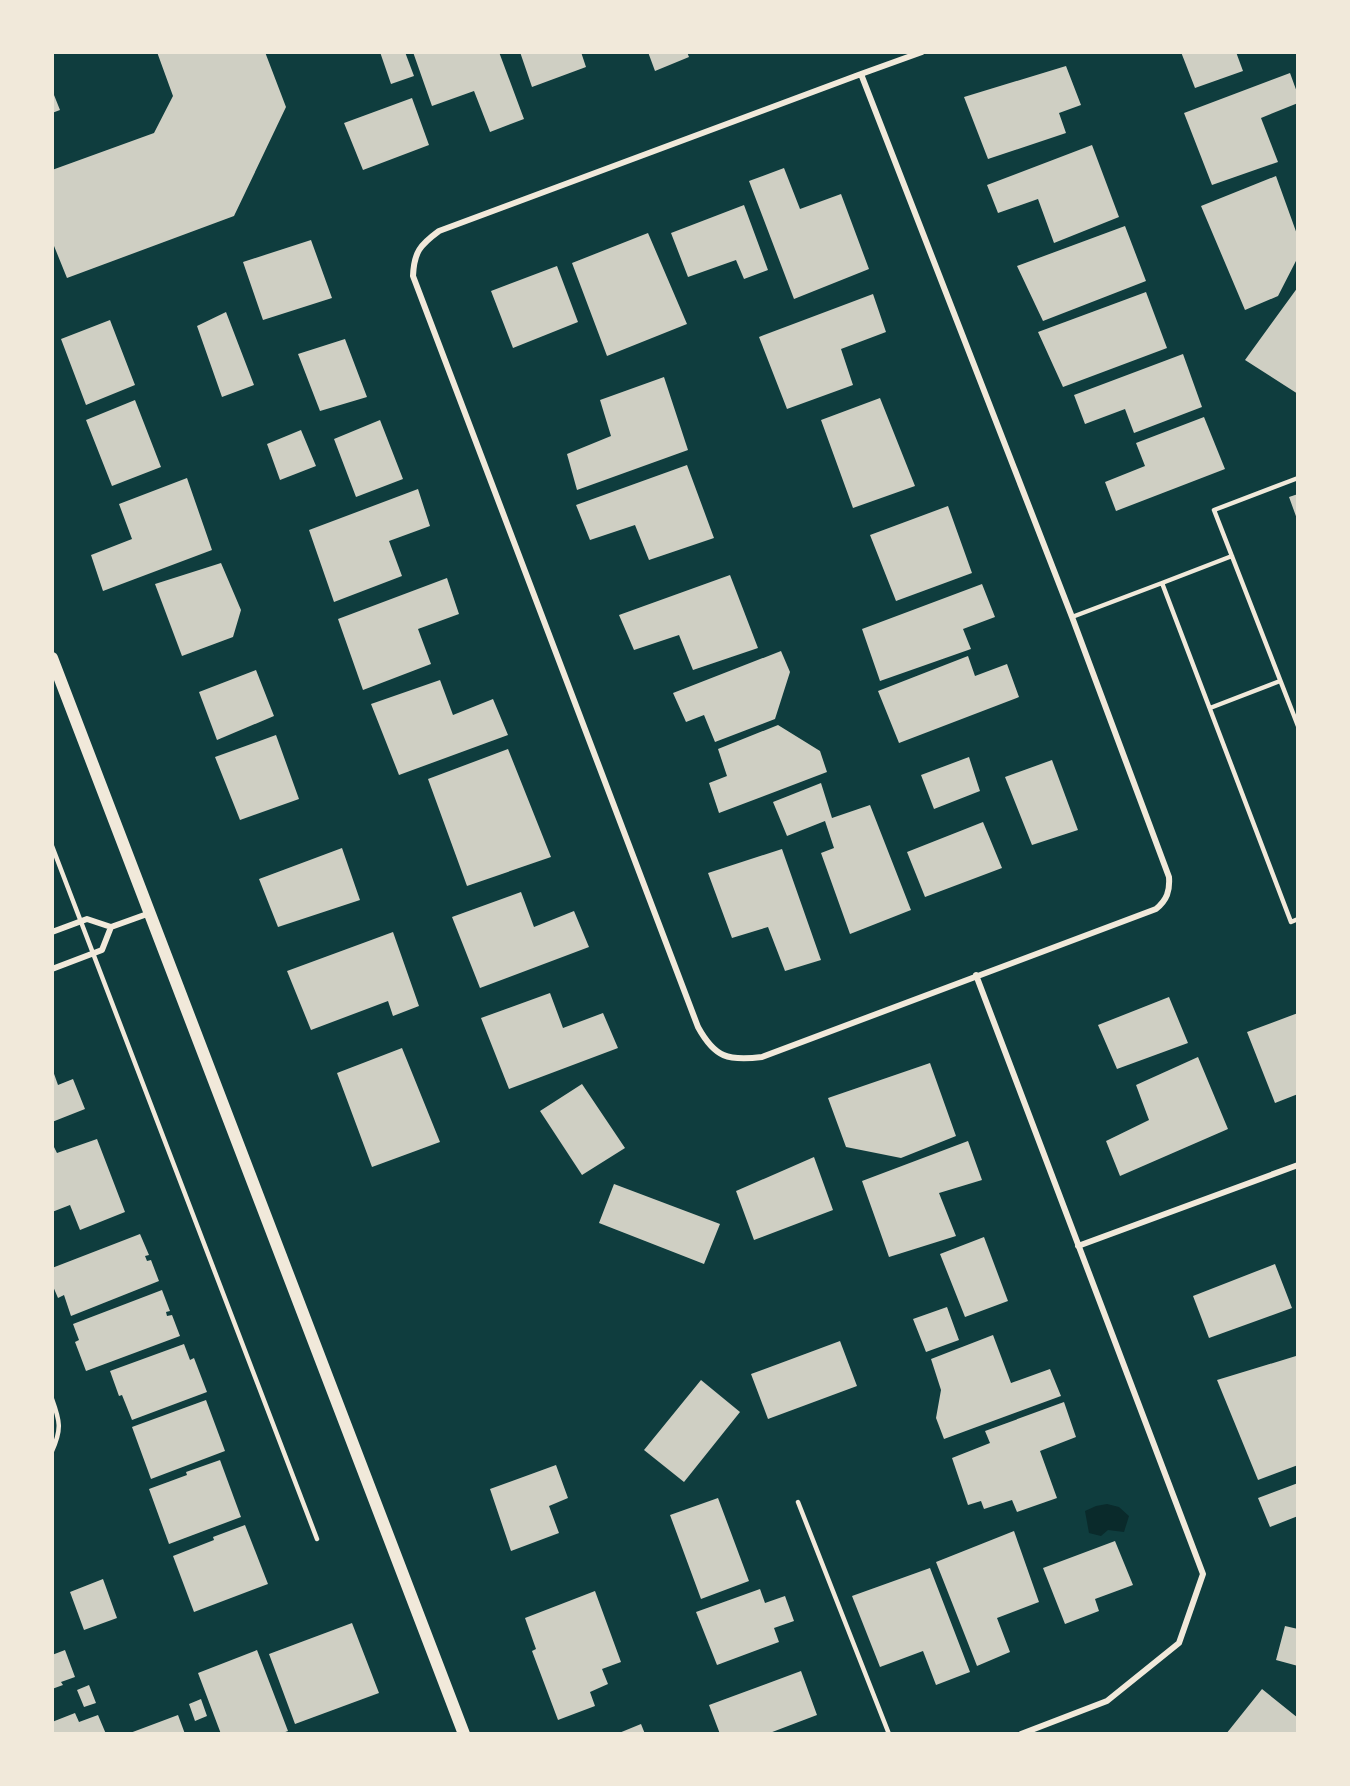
<svg xmlns="http://www.w3.org/2000/svg" width="1350" height="1786" viewBox="0 0 1350 1786" font-family="Figtree,sans-serif">
  <rect width="100%" height="100%" fill="#0f3d3e"/>
  <path fill="#0a2a2b" d="M1107 1504 1119 1507 1129 1516 1124 1532 1108 1530 1101 1536 1089 1533 1085 1511 1096 1506Z"/>
  <path fill="#cfcfc3" d="M157 52H265L286 107 234 216 67 278 52 241V170L154 133 173 96Z
    M380 52H405L414 76 391 84Z
    M413 52H499L524 119 490 132 474 91 432 106Z
    M520 52H581L586 67 532 87Z
    M648 52H687L689 57 655 71Z
    M1181 52H1236L1243 71 1195 88Z
    M1066 66 1081 105 1059 113 1066 133 988 159 964 97Z
    M1290 73 1298 95V103L1261 118 1278 162 1212 185 1184 113Z
    M52 90 60 110 52 113Z
    M412 98 429 145 363 170 344 123Z
    M1092 145 1119 217 1054 243 1038 199 998 213 987 185Z
    M784 168 800 209 841 194 869 269 794 299 749 181Z
    M1276 176 1298 237V257L1278 296 1245 310 1201 206Z
    M744 205 768 270 744 279 736 260 688 277 671 233Z
    M1125 226 1146 281 1043 321 1017 266Z
    M648 233 687 324 607 356 572 263Z
    M311 240 332 298 263 320 243 262Z
    M557 266 578 322 513 348 491 291Z
    M1298 287V394L1245 360Z
    M1146 292 1167 348 1063 387 1038 332Z
    M873 294 886 332 841 349 853 385 787 409 759 337Z
    M226 312 254 385 222 397 197 326Z
    M110 320 135 385 86 405 61 339Z
    M345 339 367 397 320 411 298 354Z
    M1183 354 1202 407 1134 433 1125 409 1085 424 1074 395Z
    M664 377 688 450 577 490 567 454 611 436 600 400Z
    M880 398 915 486 853 508 821 420Z
    M135 400 161 467 112 486 86 420Z
    M1204 417 1225 469 1116 511 1105 482 1145 466 1136 443Z
    M380 420 403 479 356 497 334 439Z
    M301 430 316 466 280 480 267 444Z
    M687 465 714 538 649 560 635 525 590 540 576 505Z
    M187 478 212 550 103 591 91 555 132 539 119 504Z
    M418 489 430 526 389 541 402 576 334 602 309 530Z
    M1298 494V519H1297L1289 497Z
    M948 506 972 573 896 601 870 535Z
    M221 563 241 610 233 637 182 656 155 584Z
    M730 575 758 648 693 670 679 635 634 650 619 615Z
    M447 578 459 614 418 629 431 664 363 690 338 619Z
    M982 584 995 617 963 629 971 649 880 681 862 629Z
    M781 651 790 672 775 719 715 742 704 715 686 722 673 693Z
    M968 656 975 676 1007 664 1019 697 899 743 878 691Z
    M256 670 274 716 217 740 199 692Z
    M440 680 453 715 493 699 508 735 399 775 371 704Z
    M778 725 820 751 827 772 719 813 709 783 727 776 718 749Z
    M276 735 299 799 240 820 215 757Z
    M508 749 551 857 467 886 428 779Z
    M969 757 980 791 934 809 921 775Z
    M1052 760 1078 830 1032 845 1005 777Z
    M821 783 832 818 870 805 911 910 850 934 821 853 834 848 825 821 787 836 773 802Z
    M983 822 1002 868 925 897 907 852Z
    M342 848 360 900 278 927 259 879Z
    M782 849 821 960 785 971 768 927 732 938 708 873Z
    M521 892 534 927 574 911 589 947 480 988 452 917Z
    M393 932 419 1006 393 1016 388 1001 311 1030 287 971Z
    M550 993 563 1028 603 1013 618 1048 509 1089 481 1018Z
    M1169 997 1188 1043 1117 1069 1098 1025Z
    M1298 1013V1094L1275 1103 1247 1032Z
    M402 1048 440 1142 372 1167 337 1073Z
    M1198 1057 1228 1129 1120 1176 1106 1141 1149 1120 1136 1085Z
    M930 1063 956 1136 901 1158 846 1147 828 1098Z
    M53 1071 58 1085 73 1079 85 1109 52 1122Z
    M582 1084 625 1148 582 1175 540 1111Z
    M97 1139 125 1212 80 1230 70 1205 52 1212V1143L57 1153Z
    M968 1141 982 1180 939 1193 956 1236 889 1257 862 1181Z
    M814 1157 833 1210 754 1240 736 1191Z
    M614 1184 720 1224 704 1264 599 1223Z
    M140 1234 149 1255 145 1256 147 1261 151 1260 159 1281 71 1316 64 1295 58 1298 52 1284V1268Z
    M984 1237 1008 1301 965 1317 940 1254Z
    M1275 1264 1292 1308 1209 1338 1193 1296Z
    M162 1290 170 1311 166 1312 167 1316 172 1315 180 1336 86 1371 75 1342 79 1340 73 1324Z
    M947 1307 959 1340 926 1352 913 1319Z
    M993 1335 1011 1383 1050 1369 1061 1396 944 1439 936 1418 941 1390 931 1359Z
    M840 1341 857 1386 768 1419 751 1374Z
    M184 1344 190 1360 194 1358 207 1392 132 1420 122 1395 119 1396 110 1371Z
    M1296 1356 1298 1360V1465L1258 1480 1217 1380Z
    M701 1380 740 1412 684 1482 644 1450Z
    M206 1400 225 1451 151 1479 132 1427Z
    M1064 1402 1076 1437 1040 1451 1057 1498 1017 1512 1012 1500 984 1509 981 1501 968 1505 952 1458 990 1443 985 1431Z
    M220 1460 241 1517 169 1544 149 1489 187 1475 186 1472Z
    M556 1465 568 1498 549 1506 559 1533 511 1551 490 1489Z
    M1298 1483V1516L1270 1527 1258 1498Z
    M718 1498 749 1581 701 1599 670 1515Z
    M245 1525 268 1584 194 1612 173 1556 214 1540 213 1537Z
    M1014 1531 1039 1602 997 1618 1010 1652 977 1666 936 1562Z
    M1115 1541 1133 1585 1095 1599 1099 1611 1065 1624 1043 1568Z
    M930 1568 970 1672 936 1685 923 1651 880 1667 852 1596Z
    M103 1579 117 1618 84 1630 70 1592Z
    M760 1589 765 1603 785 1596 794 1621 774 1628 779 1642 717 1665 696 1612Z
    M595 1591 621 1662 602 1669 608 1684 590 1692 595 1706 558 1720 532 1651 536 1649 525 1618Z
    M352 1623 379 1693 295 1724 269 1654Z
    M1285 1626 1298 1629V1666L1276 1660Z
    M65 1650 75 1677 61 1682 63 1685 52 1689V1655Z
    M257 1650 288 1731 280 1734H221L198 1673Z
    M801 1671 817 1715 767 1734H720L709 1705Z
    M89 1685 96 1703 84 1707 77 1690Z
    M1262 1689 1298 1718V1734H1226Z
    M201 1699 207 1716 195 1721 189 1704Z
    M75 1713 79 1722 98 1715 106 1734H52V1722Z
    M178 1715 185 1734H130V1733Z
    M641 1724 645 1734H619V1733Z"/>
  <g fill="none" stroke-linecap="round" stroke-linejoin="round">
    <path stroke="#f1e9da" stroke-width="4.5" d="M1298 478 1214 510 1298 726
      M1232 556 1162 583 1291 922 1298 919
      M1072 617 1162 583
      M1210 708 1280 681
      M52 846 317 1539
      M52 1399C60 1421 62 1429 52 1451
      M798 1502 889 1734"/>
    <path stroke="#f1e9da" stroke-width="6" d="M861 74 1072 617 1169 877C1170 891 1167 900 1156 909L762 1057C728 1061 715 1058 698 1027L413 276C414 252 420 245 439 231L861 74 922 52
      M52 932 87 919 111 927 150 913
      M52 969 102 950 111 927
      M976 975 1203 1574 1179 1643 1107 1701 1021 1734
      M1078 1246 1298 1165"/>
    <path stroke="#f1e9da" stroke-width="12" d="M52 658 464 1734"/>
  </g>
  <rect width="1350" height="1786" fill="none" stroke="#f1e9da" stroke-width="108"/>
</svg>
